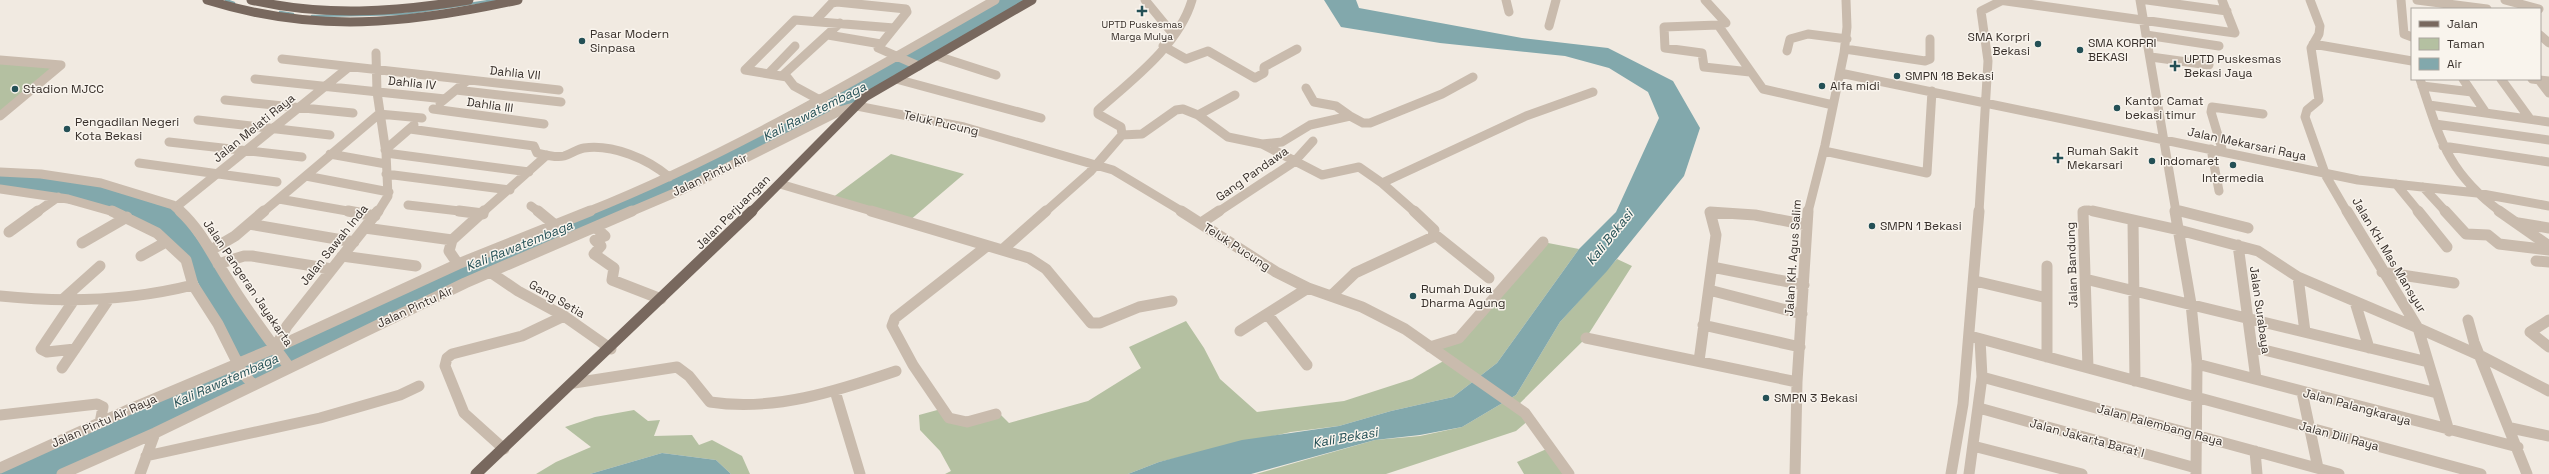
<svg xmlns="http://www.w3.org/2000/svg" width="2549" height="474" viewBox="0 0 2549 474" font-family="'Space Grotesk',sans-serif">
  <rect width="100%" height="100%" fill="#f1eae1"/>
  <path fill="#b4c0a1" d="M0 61 58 65 0 113Z
    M891 154 964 174 909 221 832 198Z
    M1543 242 1579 249 1497 363 1453 397 1391 411 1339 426 1291 432 1159 462 1128 474H945L951 471 940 451 920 430 919 415 941 409 956 421 998 412 1009 423 1088 401 1141 368 1129 347 1186 321 1204 348 1220 379 1257 412 1344 401 1412 379 1447 359 1430 347 1459 338Z
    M1617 259 1632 266 1586 338 1516 407 1530 419 1516 431 1386 474H1256L1375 440 1420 436 1462 427 1516 395 1560 322Z
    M634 410 648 421 660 420 654 436 692 435 699 445 712 440 742 456 750 474H731L716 460 662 453 590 474H536L556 462 591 447 565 427 595 417Z
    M1551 447 1569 474H1524L1517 462Z"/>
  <path fill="#82a8ac" d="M995 0H1032L865 97 596 228 62 474H0V468L237 363 189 264 166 242 115 213 0 189V172L82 179 173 205 275 348 669 177Z
    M1324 0H1356L1359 8 1522 38 1608 48 1673 81 1700 128 1684 176 1607 271 1560 322 1516 395 1462 427 1420 435 1375 440 1251 474H1128L1159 462 1242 440 1339 426 1391 411 1453 397 1497 363 1579 249 1616 212 1659 118 1648 92 1609 68 1565 56 1440 43 1341 27Z
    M662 453 716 460 731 474H590Z"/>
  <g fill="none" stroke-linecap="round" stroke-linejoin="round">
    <path stroke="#82a8ac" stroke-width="2.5" d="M226 0 234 3
      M280 12 293 14
      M312 16 404 14 495 0"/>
    <path stroke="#c9bbad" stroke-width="9" d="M1145 0 1173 34
      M1506 0 1509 12
      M1705 0 1726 23 1718 25 1763 89 1833 105
      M1999 0 2235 33 2222 0
      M2140 0 2176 212
      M2147 0 2227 11
      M2310 0 2320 26 2319 34 2311 48 2319 100 2307 110 2305 117 2326 176 2347 212
      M2401 0 2404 34 2412 37
      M2417 0 2487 9
      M2505 0 2539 9
      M816 20 832 3 837 2 906 9 907 12 878 48 919 66
      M1718 25 1664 27 1665 48 1702 53 1704 67 1750 72
      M1549 26 1556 0
      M828 35 881 44
      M2146 35 2219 46
      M2540 35 2549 43
      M2313 44 2412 61
      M1163 46 1186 59 1208 51 1255 78 1264 73V67L1297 49
      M1845 49 1925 61 1930 59V39
      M1787 51 1790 39 1808 34 1847 39
      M376 53 377 92 386 153 388 196 378 212
      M937 56 996 75
      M2151 57 2209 65
      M282 59 559 90
      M0 60 61 65
      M745 70 795 20 894 28
      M745 70 787 77 794 86 840 111
      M769 73 795 46
      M1840 73 2358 180 2477 193 2549 206
      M783 75 840 23
      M255 79 445 99
      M896 79 1041 118
      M2420 79C2440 139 2447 172 2501 212
      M2463 79 2486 113
      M2501 79 2530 119
      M2532 79 2549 81
      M2539 80 2549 93
      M2422 86 2472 92
      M1306 88 1314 102 1336 106 1350 116
      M456 90 561 102
      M225 100 353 113
      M440 103 468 80
      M2429 105 2549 122
      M433 109 544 124
      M1198 115 1235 95
      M0 116 61 65
      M198 120 330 135
      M2435 124 2549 140
      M410 129 534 146 537 153C545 155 556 158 564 156 571 154 577 149 584 148 613 144 648 159 669 177
      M1122 135 1142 134 1176 110 1183 109 1198 115 1228 137 1262 144 1282 142 1310 125 1350 116 1363 123H1370L1442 94 1473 77
      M169 142 302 157
      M1262 144 1322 175 1359 167 1382 183
      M2443 146 2549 162
      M2211 149 2219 191
      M385 150 414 125
      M1824 151 1927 173 1932 91
      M2223 152 2211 112 2212 107 2263 114
      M386 153 529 172
      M330 154 386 164
      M139 163 277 182
      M0 172 41 174 101 183 173 205 181 212
      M386 174 510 190
      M306 176 389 192
      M780 184 875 212
      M2396 184 2419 212
      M2423 187 2446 212
      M0 189 68 199 114 212
      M279 199 353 212
      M408 205 468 212
      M531 206 539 212
      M176 207 349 67
      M2175 210 2184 212
      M37 212 58 197
      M263 212 379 114 422 118
      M483 212 547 155
      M587 212C730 155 862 76 995 0
      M630 212 684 189 840 111 857 106 964 127 1113 170 1183 212
      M1045 212 1090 172 1122 135 1121 127 1098 114V110C1132 80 1179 45 1192 0
      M1218 212 1294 162 1313 141
      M1415 212 1382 183 1526 116 1593 92
      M1710 212H1712
      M1808 212 1825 145 1844 53 1847 27 1846 0
      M1979 212 1988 61 1981 11 2001 1
      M2083 212 2088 210 2098 212"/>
    <path stroke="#c9bbad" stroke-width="11" d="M112 211 157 233 186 260 193 285 218 324 242 372 253 385
      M180 211C202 231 213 257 229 281 247 311 269 339 289 367
      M348 211 375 216
      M459 211 483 214
      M538 211 555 225
      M871 211 1029 258 1046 269 1091 323H1100L1139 307 1172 301
      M1181 211 1276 272 1308 288 1362 307 1405 329 1525 413 1569 474
      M2085 211 2083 212 2088 368
      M2093 211 2179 230 2258 251 2298 277 2418 328 2449 431
      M2175 211 2191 304 2197 364 2196 474
      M2180 211 2248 228
      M2347 211 2418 328 2481 356 2549 391
      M2418 211 2447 247
      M2445 211 2466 234 2488 235 2499 244 2549 250
      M2499 211 2549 246
      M2133 221 2135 381
      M1201 223 1219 211
      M2518 223 2549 228
      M249 224 354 242
      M365 228 452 240
      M596 228 605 236 595 240 601 246 594 254 614 268 612 280 661 299
      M9 232 38 211
      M1434 234 1489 278
      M82 243 127 217
      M2238 245 2256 379
      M987 246 895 318 892 326 913 365 949 418 967 422 996 414
      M211 250 235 236 264 211
      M1002 250 1046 211
      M141 256 166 242
      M342 256 416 266
      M2536 261 2549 262
      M218 264 244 256H252L332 269
      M458 264 449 251 452 240 484 211
      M2047 266V357
      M1712 267 1804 285
      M490 272 518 291 564 316 611 349
      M2382 272 2454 283
      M2298 277 2305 332
      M2085 279 2428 362
      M1975 281 2047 298
      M1709 290 1802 314
      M0 296C66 303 129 301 193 285
      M1331 296 1355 273 1433 237 1434 230 1414 211
      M62 300 100 266
      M74 300 41 349 47 352 75 349
      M2355 302 2369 348
      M1268 315 1307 365
      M2468 320 2474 342 2527 474
      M2549 320 2530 332 2549 347
      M1703 325 1800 347
      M1240 331 1308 288
      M1970 336 2481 474
      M1586 338 1797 382
      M1430 347 1459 338 1543 242
      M2252 347 2437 393
      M275 348 287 326 378 211
      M1699 361 1716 235 1710 212 1755 215 1807 225
      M2197 364 2518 447
      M62 368 109 299
      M1982 377 2339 474
      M574 383 677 367 689 376 710 402C773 412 837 391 896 371
      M835 391 860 474
      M2302 392 2318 468
      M1979 408 2196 468
      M0 415 97 404 103 407 100 423
      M2511 428 2549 436
      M1973 446 2082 474
      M504 449 464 413 445 366 447 358 452 354 522 336 564 316
      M2255 451 2257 474
      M146 456 320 418 400 395 419 386
      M0 468 130 409 275 348 458 264 590 211
      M62 474 155 433 465 283 632 211
      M140 474 155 433
      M1795 474 1797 382 1808 211
      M1951 474 1963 404 1979 211
      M1969 474 1982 377 1980 339"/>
    <path stroke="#78685e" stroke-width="9" d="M207 0C316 34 408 24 518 0
      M251 0C324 17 395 12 469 0
      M751 212 865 97 1032 0"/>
    <path stroke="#78685e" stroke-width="11" d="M476 474 752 211"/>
  </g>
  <g fill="#245056" stroke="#f9f4ed" stroke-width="1.5">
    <path d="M1140 5h4v4h4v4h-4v4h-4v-4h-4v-4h4z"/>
    <circle cx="582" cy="41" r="4"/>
    <circle cx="2038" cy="44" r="4"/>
    <circle cx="2080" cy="50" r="4"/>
    <path d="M2173 60h4v4h4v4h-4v4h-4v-4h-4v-4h4z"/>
    <circle cx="1897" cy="76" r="4"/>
    <circle cx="1822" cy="86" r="4"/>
    <circle cx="15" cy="89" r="4"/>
    <circle cx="2117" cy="108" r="4"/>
    <circle cx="67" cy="129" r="4"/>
    <path d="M2056 152h4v4h4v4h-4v4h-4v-4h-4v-4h4z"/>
    <circle cx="2152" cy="161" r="4"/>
    <circle cx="2233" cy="165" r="4"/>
    <circle cx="1872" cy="226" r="4"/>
    <circle cx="1413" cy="296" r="4"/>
    <circle cx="1766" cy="398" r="4"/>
  </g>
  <g text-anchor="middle" stroke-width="3" stroke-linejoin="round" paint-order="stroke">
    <g font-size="10" fill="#38302b" stroke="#f9f4ed">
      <text x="1142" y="28">UPTD Puskesmas<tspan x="1142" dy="12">Marga Mulya</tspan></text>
    </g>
    <g font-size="12" fill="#38302b" stroke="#f9f4ed" text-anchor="start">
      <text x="590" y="38">Pasar Modern<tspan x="590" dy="14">Sinpasa</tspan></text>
      <text x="2030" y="41" text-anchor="end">SMA Korpri<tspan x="2030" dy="14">Bekasi</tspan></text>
      <text x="2088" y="47">SMA KORPRI<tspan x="2088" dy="14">BEKASI</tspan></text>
      <text x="2184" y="63">UPTD Puskesmas<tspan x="2184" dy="14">Bekasi Jaya</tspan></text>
      <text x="1905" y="80">SMPN 18 Bekasi</text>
      <text x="1830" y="90">Alfa midi</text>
      <text x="23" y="93">Stadion MJCC</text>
      <text x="2125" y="105">Kantor Camat<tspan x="2125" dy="14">bekasi timur</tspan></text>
      <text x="75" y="126">Pengadilan Negeri<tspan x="75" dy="14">Kota Bekasi</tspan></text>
      <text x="2067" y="155">Rumah Sakit<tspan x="2067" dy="14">Mekarsari</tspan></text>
      <text x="2160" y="165">Indomaret</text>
      <text x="2233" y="182" text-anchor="middle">Intermedia</text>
      <text x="1880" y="230">SMPN 1 Bekasi</text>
      <text x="1421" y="293">Rumah Duka<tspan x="1421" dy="14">Dharma Agung</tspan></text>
      <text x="1774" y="402">SMPN 3 Bekasi</text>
    </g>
    <g font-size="12" fill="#38302b" stroke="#f9f4ed">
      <text transform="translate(515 73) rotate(6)" y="4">Dahlia VII</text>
      <text transform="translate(412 83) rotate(6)" y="4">Dahlia lV</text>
      <text transform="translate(490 105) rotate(8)" y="4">Dahlia III</text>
      <text transform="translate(941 123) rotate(13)" y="4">Teluk Pucung</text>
      <text transform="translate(254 128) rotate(-39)" y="4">Jalan Melati Raya</text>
      <text transform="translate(2247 144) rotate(12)" y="4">Jalan Mekarsari Raya</text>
      <text transform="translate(1252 174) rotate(-35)" y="4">Gang Pandawa</text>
      <text transform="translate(710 175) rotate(-26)" y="4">Jalan Pintu Air</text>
      <text transform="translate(733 212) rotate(-45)" y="4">Jalan Perjuangan</text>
      <text transform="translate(334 245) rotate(-51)" y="4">Jalan Sawah Inda</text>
      <text transform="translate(1237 247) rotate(33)" y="4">Teluk Pucung</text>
      <text transform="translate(2389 255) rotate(59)" y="4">Jalan KH. Mas Mansyur</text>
      <text transform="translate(1793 258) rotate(-86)" y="4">Jalan KH. Agus Salim</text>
      <text transform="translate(2072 265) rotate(-92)" y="4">Jalan Bandung</text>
      <text transform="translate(248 283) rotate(56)" y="4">Jalan Pangeran Jayakarta</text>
      <text transform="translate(557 299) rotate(30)" y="4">Gang Setia</text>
      <text transform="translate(415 307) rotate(-25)" y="4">Jalan Pintu Air</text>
      <text transform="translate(2260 310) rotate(82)" y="4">Jalan Surabaya</text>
      <text transform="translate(2357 407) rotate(15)" y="4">Jalan Palangkaraya</text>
      <text transform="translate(104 421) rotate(-24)" y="4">Jalan Pintu Air Raya</text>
      <text transform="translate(2160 425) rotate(15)" y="4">Jalan Palembang Raya</text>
      <text transform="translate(2339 436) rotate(15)" y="4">Jalan Dili Raya</text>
      <text transform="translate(2087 438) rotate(15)" y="4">Jalan Jakarta Barat I</text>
    </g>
    <g font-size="13" font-style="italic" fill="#245056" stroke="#f9f4ed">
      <text transform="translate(814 111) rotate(-27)" y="5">Kali Rawatembaga</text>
      <text transform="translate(1609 237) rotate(-51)" y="5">Kali Bekasi</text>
      <text transform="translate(519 245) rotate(-22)" y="5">Kali Rawatembaga</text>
      <text transform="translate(225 380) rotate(-24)" y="5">Kali Rawatembaga</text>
      <text transform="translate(1345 437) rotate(-10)" y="5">Kali Bekasi</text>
    </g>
  </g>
  <rect x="2411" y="8" width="130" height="72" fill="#f9f4ed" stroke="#aca69f"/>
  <rect x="2419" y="21" width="20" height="6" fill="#78685e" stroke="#aca69f"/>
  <text x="2447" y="28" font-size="12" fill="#38302b">Jalan</text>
  <rect x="2419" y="38" width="20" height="12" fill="#b4c0a1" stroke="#aca69f"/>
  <text x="2447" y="48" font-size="12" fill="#38302b">Taman</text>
  <rect x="2419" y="58" width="20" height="12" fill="#82a8ac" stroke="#aca69f"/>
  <text x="2447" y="68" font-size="12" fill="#38302b">Air</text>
</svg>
